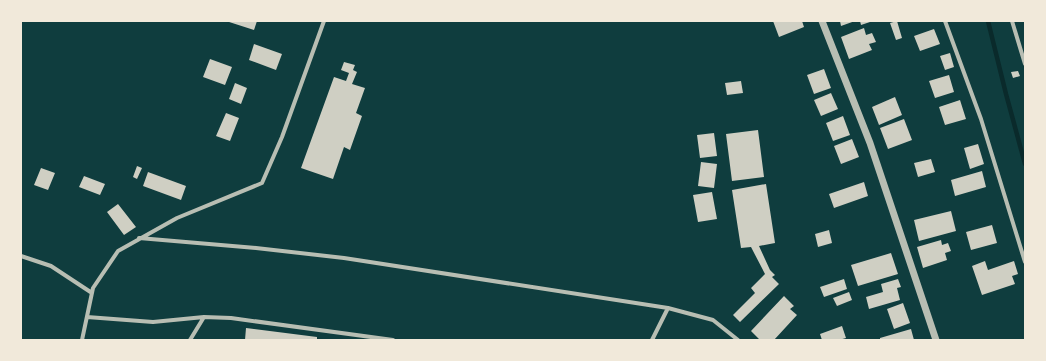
<svg xmlns="http://www.w3.org/2000/svg" width="1046" height="361" viewBox="0 0 1046 361" font-family="'IBM Plex Serif',serif">
  <rect width="100%" height="100%" fill="#0f3d3e"/>
  <g fill="none" stroke-linecap="round" stroke-linejoin="round">
    <path stroke="#0a2a2b" stroke-width="4.5" d="M988 21 1006 94 1025 164"/>
  </g>
  <path fill="#cfcfc3" d="M226 21H257L254 30Z
    M773 21H802L804 27 779 37Z
    M840 21H855L841 26Z
    M860 21H873L861 25Z
    M897 21 902 38 896 40 890 23Z
    M864 28 866 35 872 33 876 42 869 44 872 50 849 59 841 37Z
    M934 29 940 44 920 51 914 36Z
    M254 44 282 54 276 70 249 60Z
    M950 53 954 67 945 70 940 56Z
    M210 59 232 67 225 85 203 77Z
    M344 62 355 65 353 70 357 72 352 84 365 88 356 113 362 116 350 150 344 147 333 179 301 168 334 77 346 81 349 73 341 70Z
    M824 69 831 88 814 94 807 75Z
    M1018 71 1020 76 1013 78 1011 72Z
    M949 75 954 92 935 98 929 81Z
    M741 81 743 93 727 95 725 83Z
    M235 83 247 88 241 104 229 99Z
    M831 93 838 109 821 116 814 100Z
    M895 97 902 115 879 125 872 107Z
    M960 100 966 119 945 125 939 107Z
    M226 113 239 118 230 141 216 136Z
    M843 116 850 135 833 141 826 123Z
    M904 119 912 140 888 149 880 128Z
    M758 130 764 177 732 181 726 134Z
    M714 133 717 156 700 158 697 135Z
    M852 139 859 157 841 164 834 146Z
    M978 144 984 164 970 169 964 148Z
    M931 159 935 172 918 177 914 163Z
    M701 162 717 164 714 188 698 186Z
    M137 166 142 168 137 179 133 177Z
    M41 168 55 173 48 190 34 185Z
    M982 171 986 187 955 196 951 180Z
    M148 172 186 186 181 200 143 186Z
    M84 176 105 184 100 195 79 187Z
    M864 182 868 196 834 208 829 194Z
    M766 184 775 243 759 246 770 270 775 275 772 277 779 284 740 322 733 315 755 293 751 288 765 274 751 247 741 248 732 190Z
    M712 192 717 219 698 222 693 195Z
    M118 204 136 227 124 235 107 212Z
    M951 211 956 231 919 241 914 220Z
    M992 225 997 243 971 250 966 232Z
    M829 230 832 243 818 247 815 234Z
    M941 240 942 245 948 243 951 251 945 253 947 260 923 268 917 247Z
    M891 253 898 274 858 286 851 265Z
    M985 261 988 270 1014 261 1018 274 1012 276 1015 284 982 295 972 266Z
    M844 279 847 289 824 297 820 287Z
    M898 279 901 287 897 288 900 300 869 309 866 297 883 292 881 284Z
    M849 292 852 300 837 306 833 298Z
    M784 296 794 306 790 309 797 315 774 340H760L751 331Z
    M903 303 910 323 894 329 887 309Z
    M842 326 846 338 839 340H822L820 334Z
    M246 328 317 337V340H245Z
    M911 329 914 340H880V338Z"/>
  <g fill="none" stroke-linecap="round" stroke-linejoin="round">
    <path stroke="#b8beb3" stroke-width="4" d="M945 21 981 119 1025 262
      M1012 21 1025 64
      M139 238 256 248 344 258 668 308 713 320 738 340
      M21 256 51 266 92 293
      M87 317 153 322 204 317 231 318 393 340
      M82 340 93 288 118 251 177 218 262 183 282 137 324 21
      M190 340 204 317
      M652 340 668 308"/>
    <path stroke="#b8beb3" stroke-width="7" d="M822 21 870 143 936 340"/>
  </g>
  <rect width="1046" height="361" fill="none" stroke="#f1e9da" stroke-width="44"/>
</svg>
